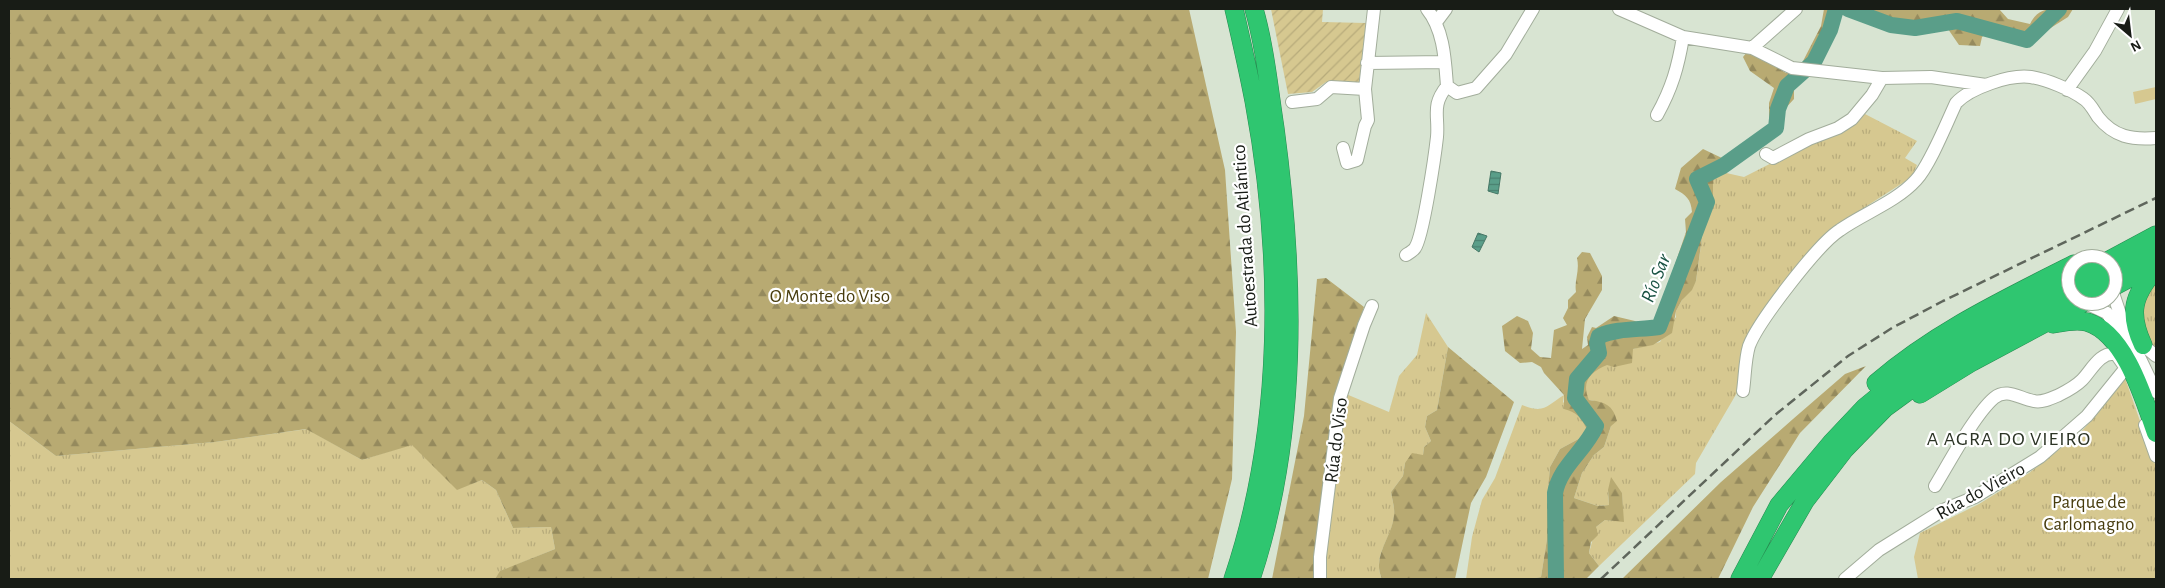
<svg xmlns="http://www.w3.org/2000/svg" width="2165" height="588" viewBox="0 0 2165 588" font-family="'Alegreya Sans',sans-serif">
  <defs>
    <pattern id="grass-tufts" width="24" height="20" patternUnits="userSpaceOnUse" patternTransform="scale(1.25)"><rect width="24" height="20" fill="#d6c890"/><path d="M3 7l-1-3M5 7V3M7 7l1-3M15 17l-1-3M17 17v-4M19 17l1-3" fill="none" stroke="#b7ab7b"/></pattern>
    <pattern id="forest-firs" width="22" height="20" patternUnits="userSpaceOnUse" patternTransform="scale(1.25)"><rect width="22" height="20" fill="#b8aa72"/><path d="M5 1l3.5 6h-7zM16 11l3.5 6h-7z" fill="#958a5d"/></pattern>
    <pattern id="garden-furrows" width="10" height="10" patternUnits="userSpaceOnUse" patternTransform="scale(1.25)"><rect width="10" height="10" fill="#d6c890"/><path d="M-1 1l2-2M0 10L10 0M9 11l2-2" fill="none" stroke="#b7ab7b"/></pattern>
    <pattern id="water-rules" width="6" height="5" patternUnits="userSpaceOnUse" patternTransform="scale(1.25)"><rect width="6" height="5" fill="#5a9e89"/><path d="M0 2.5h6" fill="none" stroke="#49806f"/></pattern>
  </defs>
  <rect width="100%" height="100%" fill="#d8e4d2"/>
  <path fill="url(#grass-tufts)" d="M1865 114 1917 141 1905 158 1917 165 1912 177 1834 227 1763 314 1738 391 1696 463 1695 474 1599 566 1589 553 1596 527 1605 520 1623 521 1622 493 1608 490 1609 505 1598 506 1574 498 1582 473 1594 455 1604 447 1611 426 1595 401 1589 400 1584 390 1587 378 1596 370 1633 349 1660 342 1676 317V311L1682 300 1696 281 1703 231 1713 201V181L1722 172 1744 177 1860 118Z
    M2156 278V347L2148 341 2140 303Z
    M1426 313 1448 347 1437 410 1427 416 1425 427 1431 441 1424 447 1423 455 1405 463 1403 476 1391 492C1392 499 1395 508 1394 515 1393 537 1371 556 1382 579H1323L1346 394 1389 412 1399 376 1417 355Z
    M2124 375 2156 467V579H1918L1914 557 1920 533 1979 504 2029 473 2080 433 2099 412 2121 376Z
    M1564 395 1563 402 1582 419 1586 428 1584 436 1560 449 1550 467 1547 501V539L1541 577 1530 579H1466L1472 537 1482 500 1495 478 1522 405C1545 414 1546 406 1564 395Z
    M9 421 56 456 215 442 307 429 362 460 412 444 457 489 482 480 496 490 513 528 551 527 555 549 501 571 495 579H9Z"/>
  <path fill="url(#forest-firs)" d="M9 9H1189L1225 170 1236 332 1232 479 1208 579H495L500 571 555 549 551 527 513 528 496 490 482 480 457 490 412 445 362 460 306 429 215 442 56 456 9 421Z
    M1824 9H1999L2008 19 2030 24C2039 5 2054 9 2073 9L2068 17 2027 43 1987 33 1982 37 1980 46 1959 45 1948 29 1915 31 1890 28 1839 9C1829 42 1821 65 1794 86V99L1782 112 1780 131 1776 137 1722 172 1713 181V201L1703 230 1696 281 1692 290 1682 300 1676 311 1672 333 1653 345 1633 349 1632 363 1614 367 1607 365C1590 372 1581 382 1589 400 1605 402 1613 405 1617 421L1611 426 1604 447 1594 455 1582 473 1574 498 1598 506 1609 505 1608 490 1611 477 1622 493 1624 522 1605 520 1596 527 1598 535 1591 542 1589 553 1599 566 1586 579H1530L1541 577 1547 539V501L1550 467 1560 449 1584 436 1586 428C1581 417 1576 412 1564 409V395L1544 373 1541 367 1532 362 1520 363 1505 351 1502 326 1517 316 1528 321 1533 333 1531 349 1540 357 1551 358 1554 330 1567 325 1563 318 1568 308V300L1576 292C1574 280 1580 271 1577 258L1582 252 1590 253 1602 276V290L1585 319 1582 349 1588 345 1587 337 1592 327 1596 328 1614 316 1635 321 1642 326 1655 323 1686 232 1685 219 1692 212C1691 199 1686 195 1675 189L1681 168 1703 149 1724 159 1754 139 1769 124V103L1774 88 1750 71 1743 57 1747 52H1752L1786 73 1802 63 1821 26Z
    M1326 278 1364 307 1334 401 1315 579H1272L1304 416 1317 279Z
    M1448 347 1514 402 1486 477 1471 503 1455 579H1382C1371 556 1393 536 1394 515 1395 508 1392 499 1391 492L1403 476 1405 463 1412 453 1423 455 1424 447 1431 441 1425 427 1427 416 1437 410Z
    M1866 366 1800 433 1753 507 1718 579H1622L1721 482 1793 419 1845 374Z"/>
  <path fill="url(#garden-furrows)" d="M1271 9H1323L1322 22 1366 23 1359 83 1326 82 1312 92 1288 94Z"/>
  <path fill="#d6c890" d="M2156 87V99L2135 104 2133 92Z"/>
  <path fill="url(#water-rules)" stroke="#467766" d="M1491 171 1501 173 1498 194 1488 191Z
    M1478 233 1487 236 1479 252 1472 247Z"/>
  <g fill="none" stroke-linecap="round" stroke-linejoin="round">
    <path stroke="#5a9e89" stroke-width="16" d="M1848 9 1891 25 1915 28 1957 21 2027 40 2059 9
      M1556 579 1555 493C1560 466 1585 451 1596 426L1575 398 1577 379 1599 353 1597 343 1599 336C1618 328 1639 330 1659 327L1707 202 1697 179 1723 166 1776 128 1778 109 1787 86 1814 62 1830 30 1836 9"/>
    <defs>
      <path id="minor" d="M1619 9 1683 37 1752 48 1792 68 1882 78 1931 77 1986 85
        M1437 21 1446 9
        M1752 48 1796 9
        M1367 63 1445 62
        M1447 86 1457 93 1476 88 1506 54 1533 9
        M2067 90 2095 51 2118 9
        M1292 102 1317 99 1331 87 1365 89
        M1657 115C1672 88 1678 67 1683 37
        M1343 148 1347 163 1357 160 1365 126 1368 120 1365 89 1374 9
        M1766 154 1773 158 1809 139 1838 128 1852 119 1872 95 1882 78
        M1406 255C1409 253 1413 251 1415 248 1423 237 1435 155 1437 137 1439 115 1431 106 1447 86 1445 60 1444 30 1427 9
        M2113 293 2123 323 2156 392
        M2090 305 2107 313 2132 355
        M2143 345 2156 356
        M1743 391C1745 377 1745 359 1749 346 1758 322 1818 244 1840 230 1864 213 1896 202 1916 180 1930 165 1947 122 1956 103 1970 88 2010 74 2031 77 2048 80 2070 89 2084 99 2090 103 2094 111 2098 117 2114 137 2132 140 2156 138
        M2145 425 2156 456
        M1935 486C1949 463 1975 414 1994 398 2007 387 2020 399 2034 401 2042 403 2052 398 2059 395 2067 391 2075 387 2082 380 2091 371 2100 351 2116 354L2123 364
        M1320 579V557L1340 398 1364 325 1372 306
        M1845 579 1879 550 1943 510 1975 497 2040 457 2087 416 2125 369"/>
      <path id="highway" d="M2053 324C2064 322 2075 319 2087 322 2125 333 2144 399 2156 433
        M2143 345C2128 313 2133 295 2156 269
        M1876 383C1935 332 2005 299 2074 264
        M1920 394 1972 362 2156 264
        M1233 579C1284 428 1283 257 1254 101 1248 70 1241 39 1234 9
        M1251 579C1299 435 1295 277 1275 128 1269 89 1265 47 1254 9
        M1740 579 1779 505 1831 443 1865 407 1898 380 1969 335 2156 235
        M1760 579 1805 501 1845 449 1885 408 1955 357 2156 249"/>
    </defs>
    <use href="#minor" stroke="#a2ad9b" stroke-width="14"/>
    <use href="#highway" stroke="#278a50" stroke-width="19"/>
    <use href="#minor" stroke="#fff" stroke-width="12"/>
    <use href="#highway" stroke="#2fc670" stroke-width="18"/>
    <path stroke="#5f665c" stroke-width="2.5" stroke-dasharray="10 5" stroke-linecap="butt" d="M1601 579 1775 415 1848 356 1892 328 1943 301 2156 198"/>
    <defs>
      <path id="minor-bridge" d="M2068 280a24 24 0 1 1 48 0a24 24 0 1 1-48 0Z"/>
    </defs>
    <use href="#minor-bridge" stroke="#a2ad9b" stroke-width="14" stroke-linecap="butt"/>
    <use href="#minor-bridge" stroke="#fff" stroke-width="12"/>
  </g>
  <g text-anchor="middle" stroke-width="4.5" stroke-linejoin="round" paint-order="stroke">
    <g font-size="19" fill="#181c16" stroke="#fff">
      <text transform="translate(1244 236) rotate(-94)" y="7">Autoestrada do Atlántico</text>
      <text transform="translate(1335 440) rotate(-83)" y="7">Rúa do Viso</text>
      <text transform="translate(1980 490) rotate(-29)" y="7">Rúa do Vieiro</text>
    </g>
    <g font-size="19" fill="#473c0e" stroke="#fff">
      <text x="830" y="302">O Monte do Viso</text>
      <text x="2089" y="508">Parque de<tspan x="2089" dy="22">Carlomagno</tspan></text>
    </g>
    <g font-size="20" font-style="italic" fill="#195243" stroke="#fff">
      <text transform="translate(1655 278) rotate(-69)" y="7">Río Sar</text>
    </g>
    <g font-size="20" letter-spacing="1" fill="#2c3426" stroke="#fff">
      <text x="2009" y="445">A AGRA DO VIEIRO</text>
    </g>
  </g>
  <rect width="2165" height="588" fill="none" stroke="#181c16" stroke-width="20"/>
  <g transform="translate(2130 35) rotate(152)" stroke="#ffffff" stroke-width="4" paint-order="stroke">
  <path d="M0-4L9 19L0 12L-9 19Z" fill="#181c16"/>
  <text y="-8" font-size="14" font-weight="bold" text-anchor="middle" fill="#181c16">N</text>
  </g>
</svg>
